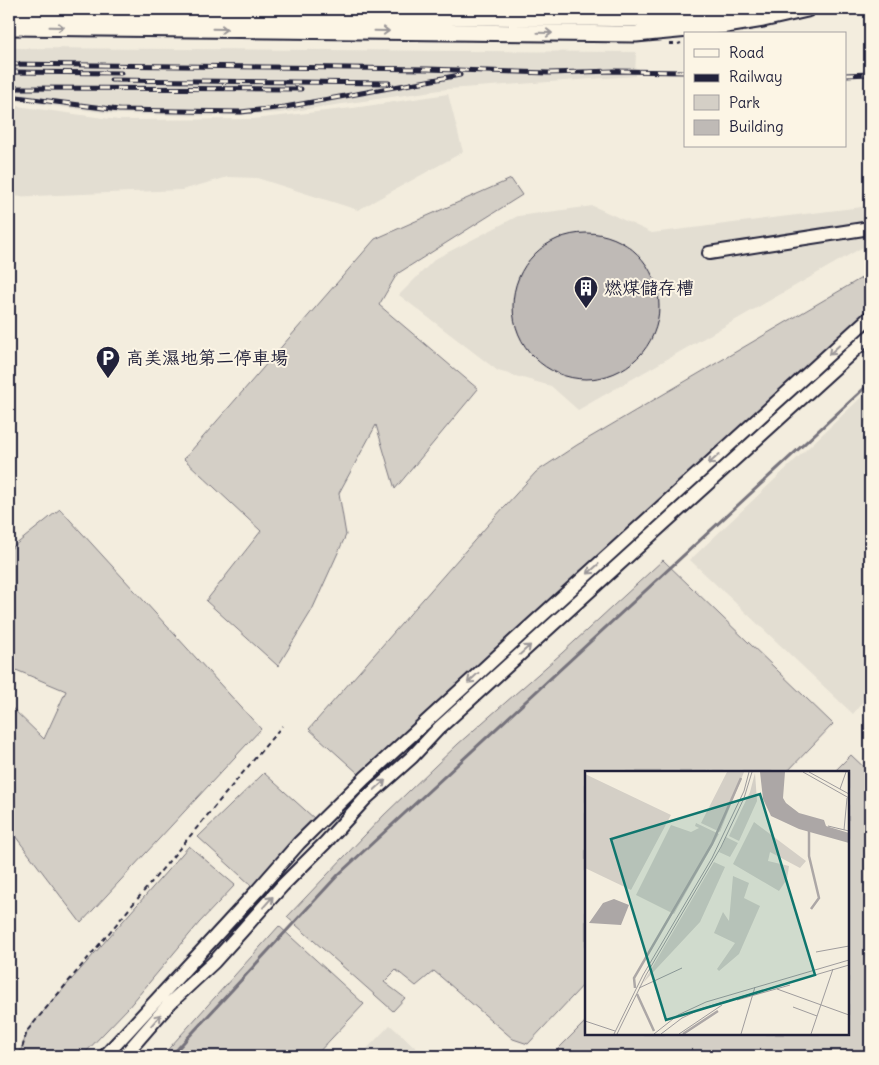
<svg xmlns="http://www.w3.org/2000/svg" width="879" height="1065" viewBox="0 0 879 1065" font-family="Delius,'LXGW WenKai TC',sans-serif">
  <rect width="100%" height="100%" fill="#f3edde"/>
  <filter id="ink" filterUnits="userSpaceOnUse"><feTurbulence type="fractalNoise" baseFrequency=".02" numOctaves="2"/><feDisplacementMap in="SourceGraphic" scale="10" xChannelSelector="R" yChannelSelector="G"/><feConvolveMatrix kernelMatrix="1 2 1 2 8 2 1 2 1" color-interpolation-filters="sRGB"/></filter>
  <g filter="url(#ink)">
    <path fill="#e3ded2" d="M9 48 636 52 635 76 447 89 279 113 215 116 114 114 9 100Z
      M448 94 463 152 358 210 257 178 228 177 182 190 9 197V105L118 120 253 119 353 108Z
      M593 206 652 233 870 206V243L578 410 551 386 498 371 399 295 435 259 518 216Z
      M870 389V693L853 714 690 560Z
      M390 1025 425 1056H360Z"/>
    <path fill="#d4cfc6" stroke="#7b7880" d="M511 179 522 195 397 274 379 305 478 389 395 489 376 425 339 493 346 535 312 610 278 666 206 601 261 531 184 459 375 239Z
      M870 273V310L636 521 518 630 454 686 359 774 309 729 495 517 536 472 577 445Z
      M60 509 261 729 81 923 9 828V705L44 739 66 691 9 667V550Z
      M663 560 833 724 787 772H586V982L528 1044 513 1039 434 971 416 986 396 970 384 982 405 998 393 1011 287 917 384 815 458 744 562 653Z
      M851 755 870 773V1056H551L586 1021V1034H848V772H834Z
      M264 773 315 819 252 886 198 837Z
      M189 846 235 885 199 923 128 1008 82 1056H19L28 1029Z
      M279 926 364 1004 315 1056H162Z"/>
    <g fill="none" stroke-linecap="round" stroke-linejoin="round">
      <path stroke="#75727b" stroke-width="3" d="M171 1056 339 874 870 383"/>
    </g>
    <path fill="#bfbab6" stroke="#22223b" d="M513 306a73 73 0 1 1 146 0a73 73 0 1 1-146 0Z"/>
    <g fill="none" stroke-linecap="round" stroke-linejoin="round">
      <defs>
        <path id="minor" d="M709 253 870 228
          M105 1056 256 892 299 843 365 778 514 641 870 317
          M124 1056 170 1003 214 962 283 885 325 843 365 799 412 757 439 728 870 336"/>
        <path id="major" d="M9 13 670 19 729 13 749 9
          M9 27 636 34 720 26 763 19 807 9"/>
      </defs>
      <use href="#minor" stroke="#22223b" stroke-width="16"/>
      <use href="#major" stroke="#22223b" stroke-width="19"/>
      <path stroke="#22223b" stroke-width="2" stroke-dasharray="5 4" stroke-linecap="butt" d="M818 12 829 9
        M669 44H678L681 43
        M20 1056 27 1031 282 726"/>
      <use href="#minor" stroke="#fcf5e5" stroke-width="12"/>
      <use href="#major" stroke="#fcf5e5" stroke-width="15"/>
      <defs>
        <path id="rail" d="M9 64 428 69 549 73 614 71 685 72
          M9 72 121 73
          M845 75 870 74
          M111 80 389 83
          M9 88 301 89
          M9 96 119 110 241 112 285 107 460 75"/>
      </defs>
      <use href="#rail" stroke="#22223b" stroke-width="5"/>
      <use href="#rail" stroke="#fcf5e5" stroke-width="3" stroke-dasharray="9" stroke-linecap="butt"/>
    </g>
    <defs><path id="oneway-shaft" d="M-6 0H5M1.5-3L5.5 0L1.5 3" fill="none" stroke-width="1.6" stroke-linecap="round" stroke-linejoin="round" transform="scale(1.25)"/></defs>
    <g stroke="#9a9698">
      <use href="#oneway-shaft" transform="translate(57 27) rotate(1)"/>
      <use href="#oneway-shaft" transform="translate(220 29) rotate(1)"/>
      <use href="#oneway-shaft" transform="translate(382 31) rotate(1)"/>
      <use href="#oneway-shaft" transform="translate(545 33) rotate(1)"/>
      <use href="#oneway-shaft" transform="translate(834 350) rotate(138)"/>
      <use href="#oneway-shaft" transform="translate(714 459) rotate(138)"/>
      <use href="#oneway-shaft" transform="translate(593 569) rotate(138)"/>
      <use href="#oneway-shaft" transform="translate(525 650) rotate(-42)"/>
      <use href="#oneway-shaft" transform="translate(473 678) rotate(137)"/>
      <use href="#oneway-shaft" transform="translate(380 785) rotate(-42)"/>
      <use href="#oneway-shaft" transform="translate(268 902) rotate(-48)"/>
      <use href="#oneway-shaft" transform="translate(156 1020) rotate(-49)"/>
    </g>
  </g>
  <defs>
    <symbol id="building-pin" viewBox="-11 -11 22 30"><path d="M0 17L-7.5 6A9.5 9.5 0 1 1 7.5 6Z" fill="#22223b" stroke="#fcf5e5"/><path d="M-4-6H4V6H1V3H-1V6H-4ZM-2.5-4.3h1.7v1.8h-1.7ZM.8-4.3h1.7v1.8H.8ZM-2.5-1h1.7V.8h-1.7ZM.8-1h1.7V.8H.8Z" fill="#fff"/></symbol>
    <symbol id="parking-pin" viewBox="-11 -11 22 30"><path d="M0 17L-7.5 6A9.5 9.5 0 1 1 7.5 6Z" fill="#22223b" stroke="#fcf5e5"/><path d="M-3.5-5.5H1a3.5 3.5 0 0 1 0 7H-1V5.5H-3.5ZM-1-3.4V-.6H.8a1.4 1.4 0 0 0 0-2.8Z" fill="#fff"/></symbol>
  </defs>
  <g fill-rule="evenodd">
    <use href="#building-pin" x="572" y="274" width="28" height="38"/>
    <use href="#parking-pin" x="94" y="344" width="28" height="38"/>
  </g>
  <g text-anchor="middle" stroke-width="4" stroke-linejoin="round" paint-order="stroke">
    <g font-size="18" fill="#22223b" stroke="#fcf5e5" text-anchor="start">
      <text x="604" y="294">燃煤儲存槽</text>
      <text x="126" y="364">高美濕地第二停車場</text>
    </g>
  </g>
  <g transform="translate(585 771)">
    <rect width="264" height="264" fill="#f3edde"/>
    <path d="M142 1H159L135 61 116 52ZM170 2 172 30 154 70 144 65 165 21ZM0 3 86 44 46 119 0 97ZM169 51 221 90 215 97 185 81 183 90 204 95 202 108 194 120 148 93ZM111 52 134 63 89 143 51 124 86 54 106 61 114 57 110 55ZM141 66 153 72 145 86 134 81ZM129 91 140 96 115 151 58 212ZM148 105 164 112 159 127 175 135 154 183 134 200 132 198 150 172 129 162 138 141 144 150Z" fill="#d4cfc6"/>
    <path d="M175 1H200L198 27 201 32 214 42 239 49 241 55 264 62V72L214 58 186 45 178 28ZM29 128 44 134 36 154 4 152 18 132Z" fill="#aca7a6"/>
    <path fill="none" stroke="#aca7a6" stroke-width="2.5" d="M224 60V85L234 127 226 138M50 217 49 207 127 73 156 7M52 223 69 260M98 263 133 240"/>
    <path fill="none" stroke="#9f9c9d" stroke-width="1" d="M218 1 264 27M224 1 264 23M255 18 261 1M243 55 264 60M259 59 262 27M231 181 264 175M54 217 97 197M192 218 264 244M152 229 205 214M208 236 232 245M0 250 30 260M29 263 58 204 127 87 159 20 164 1M32 263 61 204 136 76 159 27 167 1M69 263 93 244 121 231 264 189M76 263 97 247 118 237 264 194M94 263 137 234M156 263 170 216M226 263 248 198"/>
    <path fill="#0f766e" fill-opacity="0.15" stroke="#0f766e" stroke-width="2.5" d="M175 23 230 204 81 249 26 68Z"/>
    <rect width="264" height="264" fill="none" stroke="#22223b" stroke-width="2.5"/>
  </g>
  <rect width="879" height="1065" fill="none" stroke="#fcf5e5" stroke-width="30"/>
  <rect x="15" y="15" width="849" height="1035" fill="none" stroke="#22223b" stroke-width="2" filter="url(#ink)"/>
  <rect x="684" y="32" width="162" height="115" fill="#fcf5e5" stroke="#a5a1a1"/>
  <rect x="694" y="49" width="25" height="8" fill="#fcf5e5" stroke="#a5a1a1"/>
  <text x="729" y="58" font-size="15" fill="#22223b">Road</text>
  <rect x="694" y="74" width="25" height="8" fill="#22223b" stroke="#a5a1a1"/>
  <text x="729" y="82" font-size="15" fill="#22223b">Railway</text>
  <rect x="694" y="95" width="25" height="15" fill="#d4cfc6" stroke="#a5a1a1"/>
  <text x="729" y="108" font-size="15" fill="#22223b">Park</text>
  <rect x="694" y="120" width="25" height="15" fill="#bfbab6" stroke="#a5a1a1"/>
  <text x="729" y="132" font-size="15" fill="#22223b">Building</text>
</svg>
